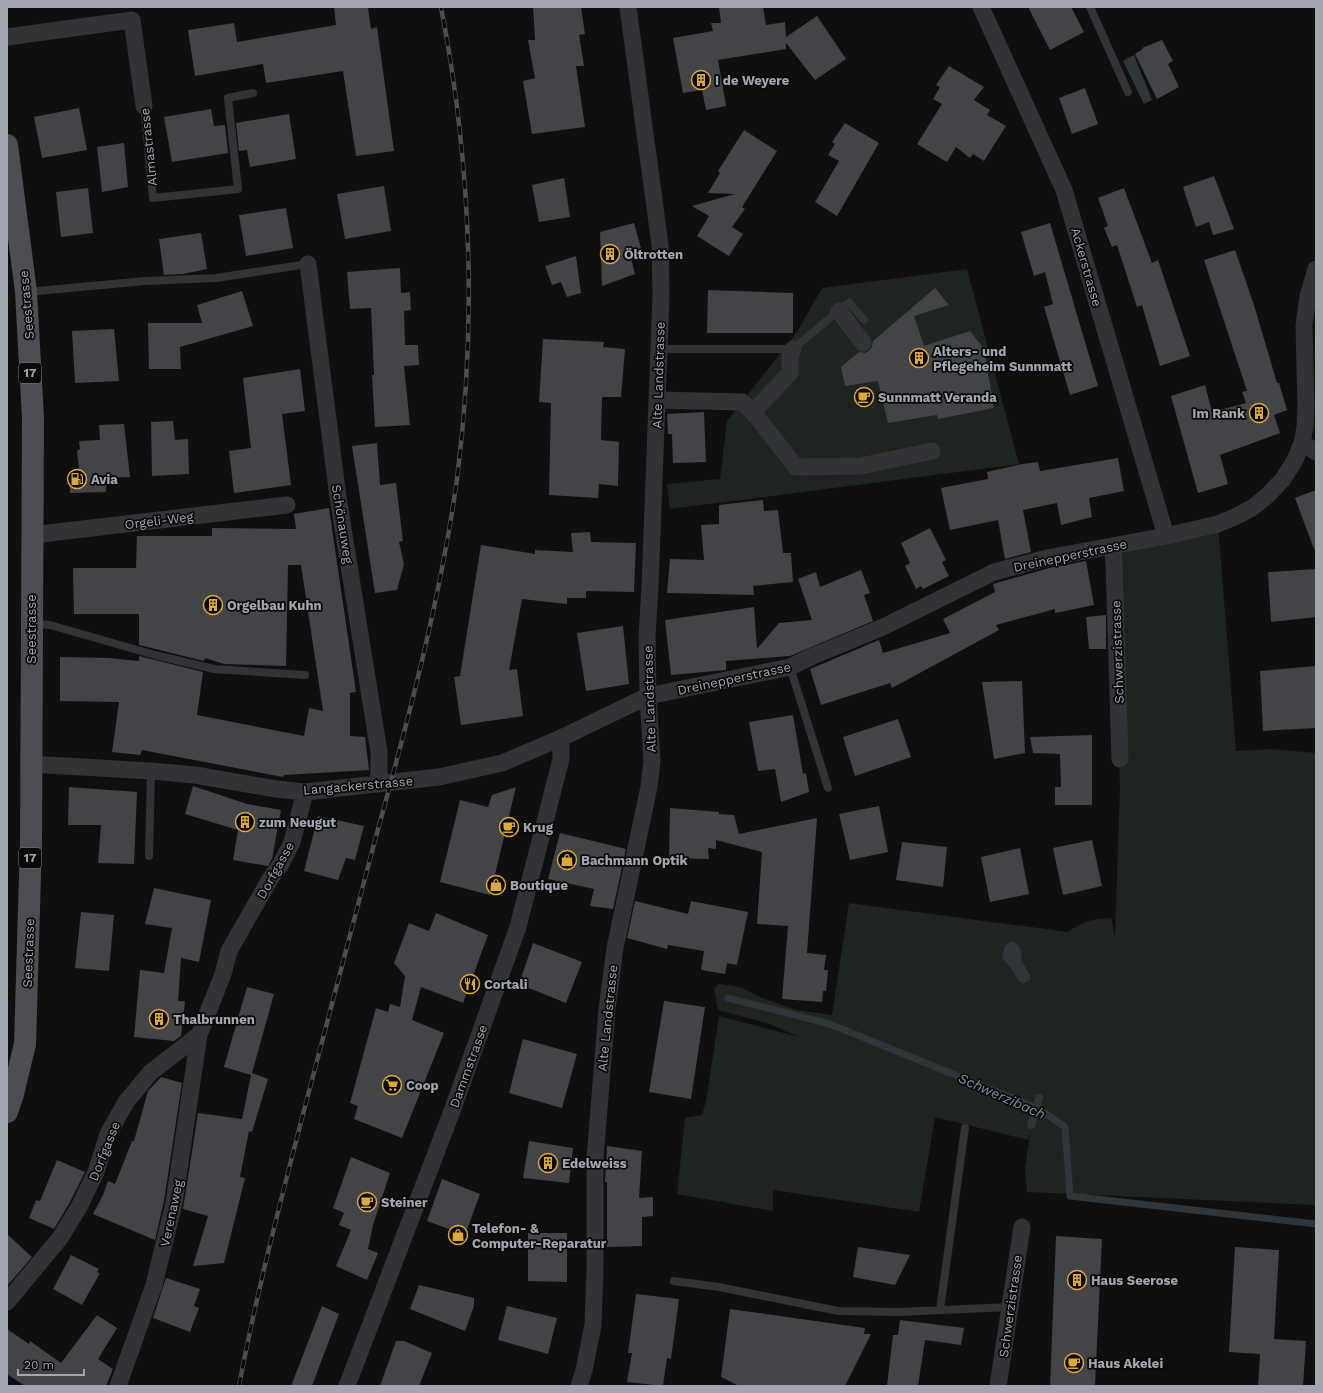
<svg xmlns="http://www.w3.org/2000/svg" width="1323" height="1393" viewBox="0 0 1323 1393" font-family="'Work Sans',sans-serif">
  <rect width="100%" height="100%" fill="#0f0f10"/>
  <path fill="#1e241f" d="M967 269 1019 464 670 509 667 484 720 479 727 421 797 332 822 288Z
    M1218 524 1236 751 1270 749 1316 753V1205L1027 1192 1025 1169 1030 1133 1028 1140 935 1117 919 1212 773 1190V1211L677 1194 685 1118 702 1115 706 1101 719 1016 799 1037 767 1023 718 1010 714 989 719 984 740 987 762 998 797 1010 832 1015 849 903 1068 932C1084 921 1091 919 1111 918L1115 936 1120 788 1112 546Z"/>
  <path fill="#2e353b" d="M1134 55 1152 100 1144 104 1123 61Z
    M1012 941 1018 945 1022 953 1021 960 1030 975V980L1023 984 1018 980 1013 971 1002 958 1005 946Z"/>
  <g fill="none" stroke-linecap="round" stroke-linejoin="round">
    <path stroke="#2e353b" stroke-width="7" d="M728 998 830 1024 1039 1109 1065 1127 1070 1196 1316 1224"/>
  </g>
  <path fill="#434448" d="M334 7H368L371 29 377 27 394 151 356 156 343 71 266 83 263 64 195 76 188 30 234 23 237 42 336 25Z
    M533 7H581L585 34 579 35 584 66H576L585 127 532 134 523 81 535 78 528 40H535Z
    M719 7H763L766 25 785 22 786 37 817 16 846 59 815 80 786 43V49L718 60 726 106 706 110 702 90 683 93 673 38 713 31 711 23H721Z
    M1028 7H1071L1084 32 1050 50Z
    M1162 40 1173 61 1168 64 1179 87 1157 99 1135 54 1143 49 1142 48Z
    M949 66 984 87 974 100 990 110 987 115 1006 126 984 161 973 154 970 158 956 147 947 162 917 144 942 104 933 99 940 87 936 85Z
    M1085 88 1098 124 1072 134 1059 98Z
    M79 108 87 150 42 158 34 117Z
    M211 109 214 126 225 125 228 153 172 162 164 117Z
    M289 114 296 159 250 167 247 150 239 151 236 123Z
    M845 123 879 143 837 216 815 202 839 161 828 155 835 144 832 142Z
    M744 130 777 151 742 207 745 209 732 227 743 234 729 256 697 236 709 216 692 206 735 194 708 193 720 173 718 171Z
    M124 143 128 187 102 192 97 147Z
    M1214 176 1234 229 1213 235 1209 222 1196 227 1183 187Z
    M564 178 570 217 539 222 532 185Z
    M384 186 391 231 345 239 337 194Z
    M88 188 93 233 61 237 56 192Z
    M1124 188 1152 263 1158 260 1190 356 1160 366 1142 305 1137 307 1117 245 1112 247 1104 228 1108 226 1098 198Z
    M286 208 293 248 246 256 239 215Z
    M634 223 642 252 630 254 635 274 602 286 600 232Z
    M1050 223 1098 386 1070 395 1044 307 1053 304 1045 272 1034 276 1021 232Z
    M201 233 207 269 183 274 164 275 159 239Z
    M1235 250 1254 305 1277 383H1279L1287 410 1274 415 1280 433 1220 455 1228 484 1198 493 1171 396 1205 385 1212 412 1246 403 1242 392 1247 391 1204 260Z
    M576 256 581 293 567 297 561 282 552 285 545 266Z
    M400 268 401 293 410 292 411 310 404 311 405 345H418L419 365 404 366 410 425 375 427 372 375H374L371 308 350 309 347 272Z
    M935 288 949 305 914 316 924 346 970 331 984 349 994 408 938 419 937 415 888 423 878 381 845 386 841 367 859 352 865 353 869 351 872 347 873 341Z
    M708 290 793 293V333H707Z
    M242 291 253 326 180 347 181 369H149L148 323H202L197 305Z
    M114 329 119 381 75 383 72 331Z
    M543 339 604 342 603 347 625 349 621 397H602L601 440 619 442 618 486 599 484 598 498 549 495 551 403 539 402Z
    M300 369 305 411 282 414 291 485 234 493 229 451 251 448 243 378Z
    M704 412 706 462 673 463 672 434H668L667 414Z
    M173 421 175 440 188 439 189 474 152 476 151 422Z
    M124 424 130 477 107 478 106 492 70 493V475L79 468 77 451 80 449 79 441 100 440 99 425Z
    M377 443 380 485 396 483 403 541 399 542 404 564 397 590 375 593 352 446Z
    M1118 458 1124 491 1089 498 1092 517 1061 525 1057 503 1023 510 1031 552 1005 559 998 520 950 530 941 488 988 479 987 472 1022 464 1038 462 1040 471Z
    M1316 490V548L1314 549 1295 498Z
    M763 500 764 511 778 510 783 553H791L793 582 753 586 754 595 667 593 670 559 704 560 701 525 719 524V505Z
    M329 508 356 692 350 693V736L365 737 369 770 284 775 283 777 142 750 140 755 112 752 119 702 60 701V657L109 658 139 661V656L203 672 197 715 304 736 309 708 323 711 301 565H288L286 666 224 664 205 658 204 661 139 645V614H74L73 568H136L137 536H212V528L296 529 294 514Z
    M930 528 946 560 942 562 949 576 923 589 921 586 916 589 905 566 910 563 901 543Z
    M590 532 591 542 636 543 634 592 586 591V598H567V604L522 599 509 670 517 669 523 716 461 725 454 677 460 676 481 545 535 554V550L573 552 571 533Z
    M1086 561 1094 605 1055 613V609L996 625 999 630 892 688 890 683 821 705 810 669 879 640 883 653 950 633 943 619 995 592 993 584 1049 568Z
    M1316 569V617L1271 622 1268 572Z
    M861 570 870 593 864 595 873 621 790 656 726 661V670L671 675 665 620 754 607 757 649 779 623 812 620 798 579 816 572 820 587Z
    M1106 615V649H1089L1086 617Z
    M623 626 629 684 586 691 577 633Z
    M1316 666V728L1263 731 1260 671Z
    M1022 681 1025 753 994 759 982 682Z
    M793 715 803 774 806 773 809 792 781 802 775 769 758 771 749 722Z
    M898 719 911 757 855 776 843 737Z
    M1092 735V805H1055V787H1061L1060 754 1033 753 1030 737Z
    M193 786 247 804 281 810 272 859 268 866 233 860 238 830 185 814Z
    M69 787 137 792 134 864 98 863 101 825H68Z
    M516 787 490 895 440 882 460 800 488 807 492 795Z
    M879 806 888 852 850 860 839 814Z
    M670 808 719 812V814L734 815 739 834 817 818 807 953 826 955 824 970H828L826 991H823L822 1002 782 999 788 926 757 924 762 852 716 840V849L708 848 709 859 669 858Z
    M318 816 364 826 355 860 346 858 338 880 304 871Z
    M560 833 626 849 613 909 590 906 594 889 548 879Z
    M1092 840 1102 886 1063 895 1053 848Z
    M902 842 947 847 943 887 896 880Z
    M1020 848 1029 894 990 902 981 857Z
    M154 888 211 900 199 962 181 958 178 1001H185L181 1036 174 1041 134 1037 140 970 164 973 172 928 145 924Z
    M635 901 688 914 691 901 748 912 737 965 727 963 725 974 701 970 704 951 668 945 667 949 627 938Z
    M81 912 114 915 109 971 75 968Z
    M436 913 488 935 463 1003 421 987 412 1020 444 1033 402 1138 354 1119 358 1106 350 1103 376 1008 388 1012 390 1004 400 1007 405 976 394 963 409 923 429 931Z
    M533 943 582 962 566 1003 519 984Z
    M247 987 274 994 252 1073 268 1079 252 1132 249 1131 240 1177 245 1178 224 1263 193 1266 208 1216 183 1209 198 1113 242 1119 251 1075 224 1067Z
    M664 1001 705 1007 691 1099 649 1092Z
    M523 1039 577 1054 562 1108 509 1093Z
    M161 1077 182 1083 164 1201 155 1240 93 1214 103 1195 108 1181 115 1184 132 1141H134L148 1091Z
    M529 1141 573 1148 569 1183 523 1178Z
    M607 1146 642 1151 639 1198 653 1197V1216L642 1217V1246L607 1247V1182H605Z
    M351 1157 390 1173 373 1225 368 1249 378 1253 367 1280 336 1266 351 1230 339 1225 344 1213 333 1208Z
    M57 1160 85 1172 70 1202 54 1229 29 1218 36 1200 40 1201Z
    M442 1179 480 1194 465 1235 427 1221Z
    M528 1233H567V1282L528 1281Z
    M7 1234 32 1257 7 1286Z
    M1056 1236 1102 1239 1095 1386H1050Z
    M858 1247 910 1255 895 1285 853 1277Z
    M1235 1247 1279 1250 1274 1339 1306 1341 1303 1386H1258L1260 1354 1229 1352Z
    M71 1255 99 1269 97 1272 100 1273 82 1305 53 1289Z
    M166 1278 200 1289 194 1306 199 1308 190 1332 153 1318Z
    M419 1285 474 1298V1306L465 1331 410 1309Z
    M636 1294 679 1299 671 1359 667 1358 663 1386 627 1382 632 1353H628Z
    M322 1306 339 1314 312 1386H291Z
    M507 1306 557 1318 548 1354 498 1340Z
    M730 1309 865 1328 864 1334H871L845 1386H739L721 1377Z
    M97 1315 117 1328 98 1359 113 1369 106 1386H25L7 1374V1329L29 1344 30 1341 61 1363Z
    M900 1320 964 1328 961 1345 925 1340 918 1386H887L893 1335H898Z
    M396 1341H404L432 1353 419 1386H380Z"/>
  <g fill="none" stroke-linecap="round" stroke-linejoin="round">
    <path stroke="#323337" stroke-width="8" d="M1090 7 1128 92
      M144 106 153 198 238 189 228 98 253 93
      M27 292 145 281 216 278 308 264
      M659 349H793L849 302 864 320
      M32 623 50 625 155 655 214 669 305 675
      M790 667 828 788
      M149 856 151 771
      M1031 1125 1039 1098
      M674 1281 719 1287 838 1311 899 1312 1010 1307
      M940 1310 965 1128"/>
    <path stroke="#323337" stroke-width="17" d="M981 7 1064 190 1166 536
      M7 37 132 20 144 106
      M308 264 338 497 379 752V784
      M839 311 863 343
      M657 400 742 402 753 412 790 373V358L793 349
      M753 412 796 467 861 466 932 451
      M1302 443 1316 452
      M32 535 287 505
      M1112 546 1114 563 1120 759
      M30 764 151 771 195 775 276 789 305 792 439 777 502 763 561 738 648 696 790 667 813 656 883 627 994 572 1047 558 1166 536 1218 524 1235 517 1252 508 1268 495 1283 479 1295 460 1302 443 1305 427 1306 408 1304 325 1308 296 1316 269
      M7 1302 60 1238 79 1207 96 1172 108 1134 126 1102 151 1072 199 1035 223 974 229 951 270 879 281 864 292 842 305 792
      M118 1386 154 1285 174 1203 199 1035
      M347 1386 452 1111 518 927 561 759V738
      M579 1386 584 1370 593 1325 595 1271V1159L607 1009 615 948 649 787 652 761 648 696 647 636 650 587 661 295 660 245 628 7
      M998 1386 1022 1227"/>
    <path stroke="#4d4e53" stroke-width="22" d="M7 145 26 292 33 418 31 842 25 1044 13 1094 7 1112"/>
    <defs>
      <path id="rail" d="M239 1386C256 1296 279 1207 302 1118 326 1026 350 935 374 844 407 724 440 602 457 479 477 322 471 162 441 7"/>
    </defs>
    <use href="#rail" stroke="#4b4d52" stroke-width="4.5"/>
    <use href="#rail" stroke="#0a0a0b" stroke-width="3" stroke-dasharray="9" stroke-linecap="butt"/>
  </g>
  <defs>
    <symbol id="building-ring" viewBox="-11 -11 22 22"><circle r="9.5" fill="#0a0a0b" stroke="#dea939" stroke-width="1.5"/><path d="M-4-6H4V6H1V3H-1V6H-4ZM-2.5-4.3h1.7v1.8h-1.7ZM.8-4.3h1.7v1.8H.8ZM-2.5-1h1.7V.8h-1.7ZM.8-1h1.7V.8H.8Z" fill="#dea939"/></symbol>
    <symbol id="cafe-ring" viewBox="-11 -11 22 22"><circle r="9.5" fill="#0a0a0b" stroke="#dea939" stroke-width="1.5"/><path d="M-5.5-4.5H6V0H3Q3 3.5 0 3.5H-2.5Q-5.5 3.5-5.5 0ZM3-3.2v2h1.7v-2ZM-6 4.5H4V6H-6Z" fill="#dea939"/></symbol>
    <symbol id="fuel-ring" viewBox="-11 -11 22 22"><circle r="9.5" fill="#0a0a0b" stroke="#dea939" stroke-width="1.5"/><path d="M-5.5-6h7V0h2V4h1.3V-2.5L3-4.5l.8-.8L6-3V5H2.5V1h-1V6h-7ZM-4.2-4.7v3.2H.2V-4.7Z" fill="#dea939"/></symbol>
    <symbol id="shop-ring" viewBox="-11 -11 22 22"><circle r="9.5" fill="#0a0a0b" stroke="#dea939" stroke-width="1.5"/><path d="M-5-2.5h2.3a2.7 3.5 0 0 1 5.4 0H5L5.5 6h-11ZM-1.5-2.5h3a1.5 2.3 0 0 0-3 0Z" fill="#dea939"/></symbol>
    <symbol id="restaurant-ring" viewBox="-11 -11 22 22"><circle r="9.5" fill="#0a0a0b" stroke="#dea939" stroke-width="1.5"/><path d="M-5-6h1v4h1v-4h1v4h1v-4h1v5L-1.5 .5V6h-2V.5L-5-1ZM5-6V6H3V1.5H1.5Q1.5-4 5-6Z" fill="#dea939"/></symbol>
    <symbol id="supermarket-ring" viewBox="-11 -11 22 22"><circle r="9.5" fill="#0a0a0b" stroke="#dea939" stroke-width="1.5"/><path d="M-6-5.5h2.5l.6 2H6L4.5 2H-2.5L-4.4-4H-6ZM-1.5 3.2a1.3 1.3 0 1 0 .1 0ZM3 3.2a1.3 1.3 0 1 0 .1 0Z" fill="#dea939"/></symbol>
  </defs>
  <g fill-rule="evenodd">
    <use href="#building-ring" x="690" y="69" width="22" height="22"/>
    <use href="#building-ring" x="599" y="243" width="22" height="22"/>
    <use href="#building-ring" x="908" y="347" width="22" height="22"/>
    <use href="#cafe-ring" x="853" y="386" width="22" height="22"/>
    <use href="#building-ring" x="1248" y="402" width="22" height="22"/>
    <use href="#fuel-ring" x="66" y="468" width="22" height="22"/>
    <use href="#building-ring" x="202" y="594" width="22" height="22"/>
    <use href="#building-ring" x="234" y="811" width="22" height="22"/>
    <use href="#cafe-ring" x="498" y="816" width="22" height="22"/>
    <use href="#shop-ring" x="556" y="849" width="22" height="22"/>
    <use href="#shop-ring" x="485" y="874" width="22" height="22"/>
    <use href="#restaurant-ring" x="459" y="973" width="22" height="22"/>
    <use href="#building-ring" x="148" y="1008" width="22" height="22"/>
    <use href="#supermarket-ring" x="381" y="1074" width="22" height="22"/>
    <use href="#building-ring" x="537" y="1152" width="22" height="22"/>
    <use href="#cafe-ring" x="356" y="1191" width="22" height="22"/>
    <use href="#shop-ring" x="447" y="1224" width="22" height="22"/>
    <use href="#building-ring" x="1066" y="1269" width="22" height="22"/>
    <use href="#cafe-ring" x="1063" y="1352" width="22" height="22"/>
  </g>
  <g text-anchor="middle" stroke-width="3.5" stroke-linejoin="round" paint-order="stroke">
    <g fill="#0a0a0b" stroke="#74777e" stroke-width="1">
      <rect x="19" y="363" width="22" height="20" rx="3"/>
      <rect x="19" y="848" width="22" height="20" rx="3"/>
    </g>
    <g font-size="12" font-weight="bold" fill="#a1a6b0">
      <text x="30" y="377">17</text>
      <text x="30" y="862">17</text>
    </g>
    <g font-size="13" font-weight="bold" fill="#a1a6b0" stroke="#0a0a0b" text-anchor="start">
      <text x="715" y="85">I de Weyere</text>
      <text x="624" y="259">Öltrotten</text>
      <text x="933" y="356">Alters- und<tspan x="933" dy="15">Pflegeheim Sunnmatt</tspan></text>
      <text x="878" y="402">Sunnmatt Veranda</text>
      <text x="1245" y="418" text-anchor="end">Im Rank</text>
      <text x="91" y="484">Avia</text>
      <text x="227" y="610">Orgelbau Kuhn</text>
      <text x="259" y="827">zum Neugut</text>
      <text x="523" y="832">Krug</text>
      <text x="581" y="865">Bachmann Optik</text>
      <text x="510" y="890">Boutique</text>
      <text x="484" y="989">Cortali</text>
      <text x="173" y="1024">Thalbrunnen</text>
      <text x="406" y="1090">Coop</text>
      <text x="562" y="1168">Edelweiss</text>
      <text x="381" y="1207">Steiner</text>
      <text x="472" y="1233">Telefon- &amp;<tspan x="472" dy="15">Computer-Reparatur</tspan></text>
      <text x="1091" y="1285">Haus Seerose</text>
      <text x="1088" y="1368">Haus Akelei</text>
    </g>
    <g font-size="13" fill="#a1a6b0" stroke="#0a0a0b">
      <text transform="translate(148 147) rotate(-96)" y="5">Almastrasse</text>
      <text transform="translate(1087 267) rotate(74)" y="5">Ackerstrasse</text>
      <text transform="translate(26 305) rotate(-95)" y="5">Seestrasse</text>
      <text transform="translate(658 375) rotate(-88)" y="5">Alte Landstrasse</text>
      <text transform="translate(159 520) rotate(-7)" y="5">Orgeli-Weg</text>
      <text transform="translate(343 524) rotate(81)" y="5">Schönauweg</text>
      <text transform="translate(1070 555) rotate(-12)" y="5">Dreinepperstrasse</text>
      <text transform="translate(31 629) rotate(-90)" y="5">Seestrasse</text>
      <text transform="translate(1117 652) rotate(-92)" y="5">Schwerzistrasse</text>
      <text transform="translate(734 678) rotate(-12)" y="5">Dreinepperstrasse</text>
      <text transform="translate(649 699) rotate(-92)" y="5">Alte Landstrasse</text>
      <text transform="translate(358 785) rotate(-5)" y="5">Langackerstrasse</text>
      <text transform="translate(275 870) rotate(-61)" y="5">Dorfgasse</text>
      <text transform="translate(28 953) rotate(-88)" y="5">Seestrasse</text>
      <text transform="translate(607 1018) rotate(-84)" y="5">Alte Landstrasse</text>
      <text transform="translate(468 1066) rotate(-70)" y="5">Dammstrasse</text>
      <text transform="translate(104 1151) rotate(-68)" y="5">Dorfgasse</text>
      <text transform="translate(171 1213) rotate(-78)" y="5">Verenaweg</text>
      <text transform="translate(1010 1306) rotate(-82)" y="5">Schwerzistrasse</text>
    </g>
    <g font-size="14" font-style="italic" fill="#7b92a8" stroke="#0a0a0b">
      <text transform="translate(1002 1096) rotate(24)" y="5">Schwerzibach</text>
    </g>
  </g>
  <rect width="1323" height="1393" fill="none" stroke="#a1a6b0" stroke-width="16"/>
  <path d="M18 1369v6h66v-6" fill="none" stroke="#a1a6b0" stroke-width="2"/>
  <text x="24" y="1369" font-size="12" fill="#a1a6b0" stroke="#0a0a0b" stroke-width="3" paint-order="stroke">20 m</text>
</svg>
